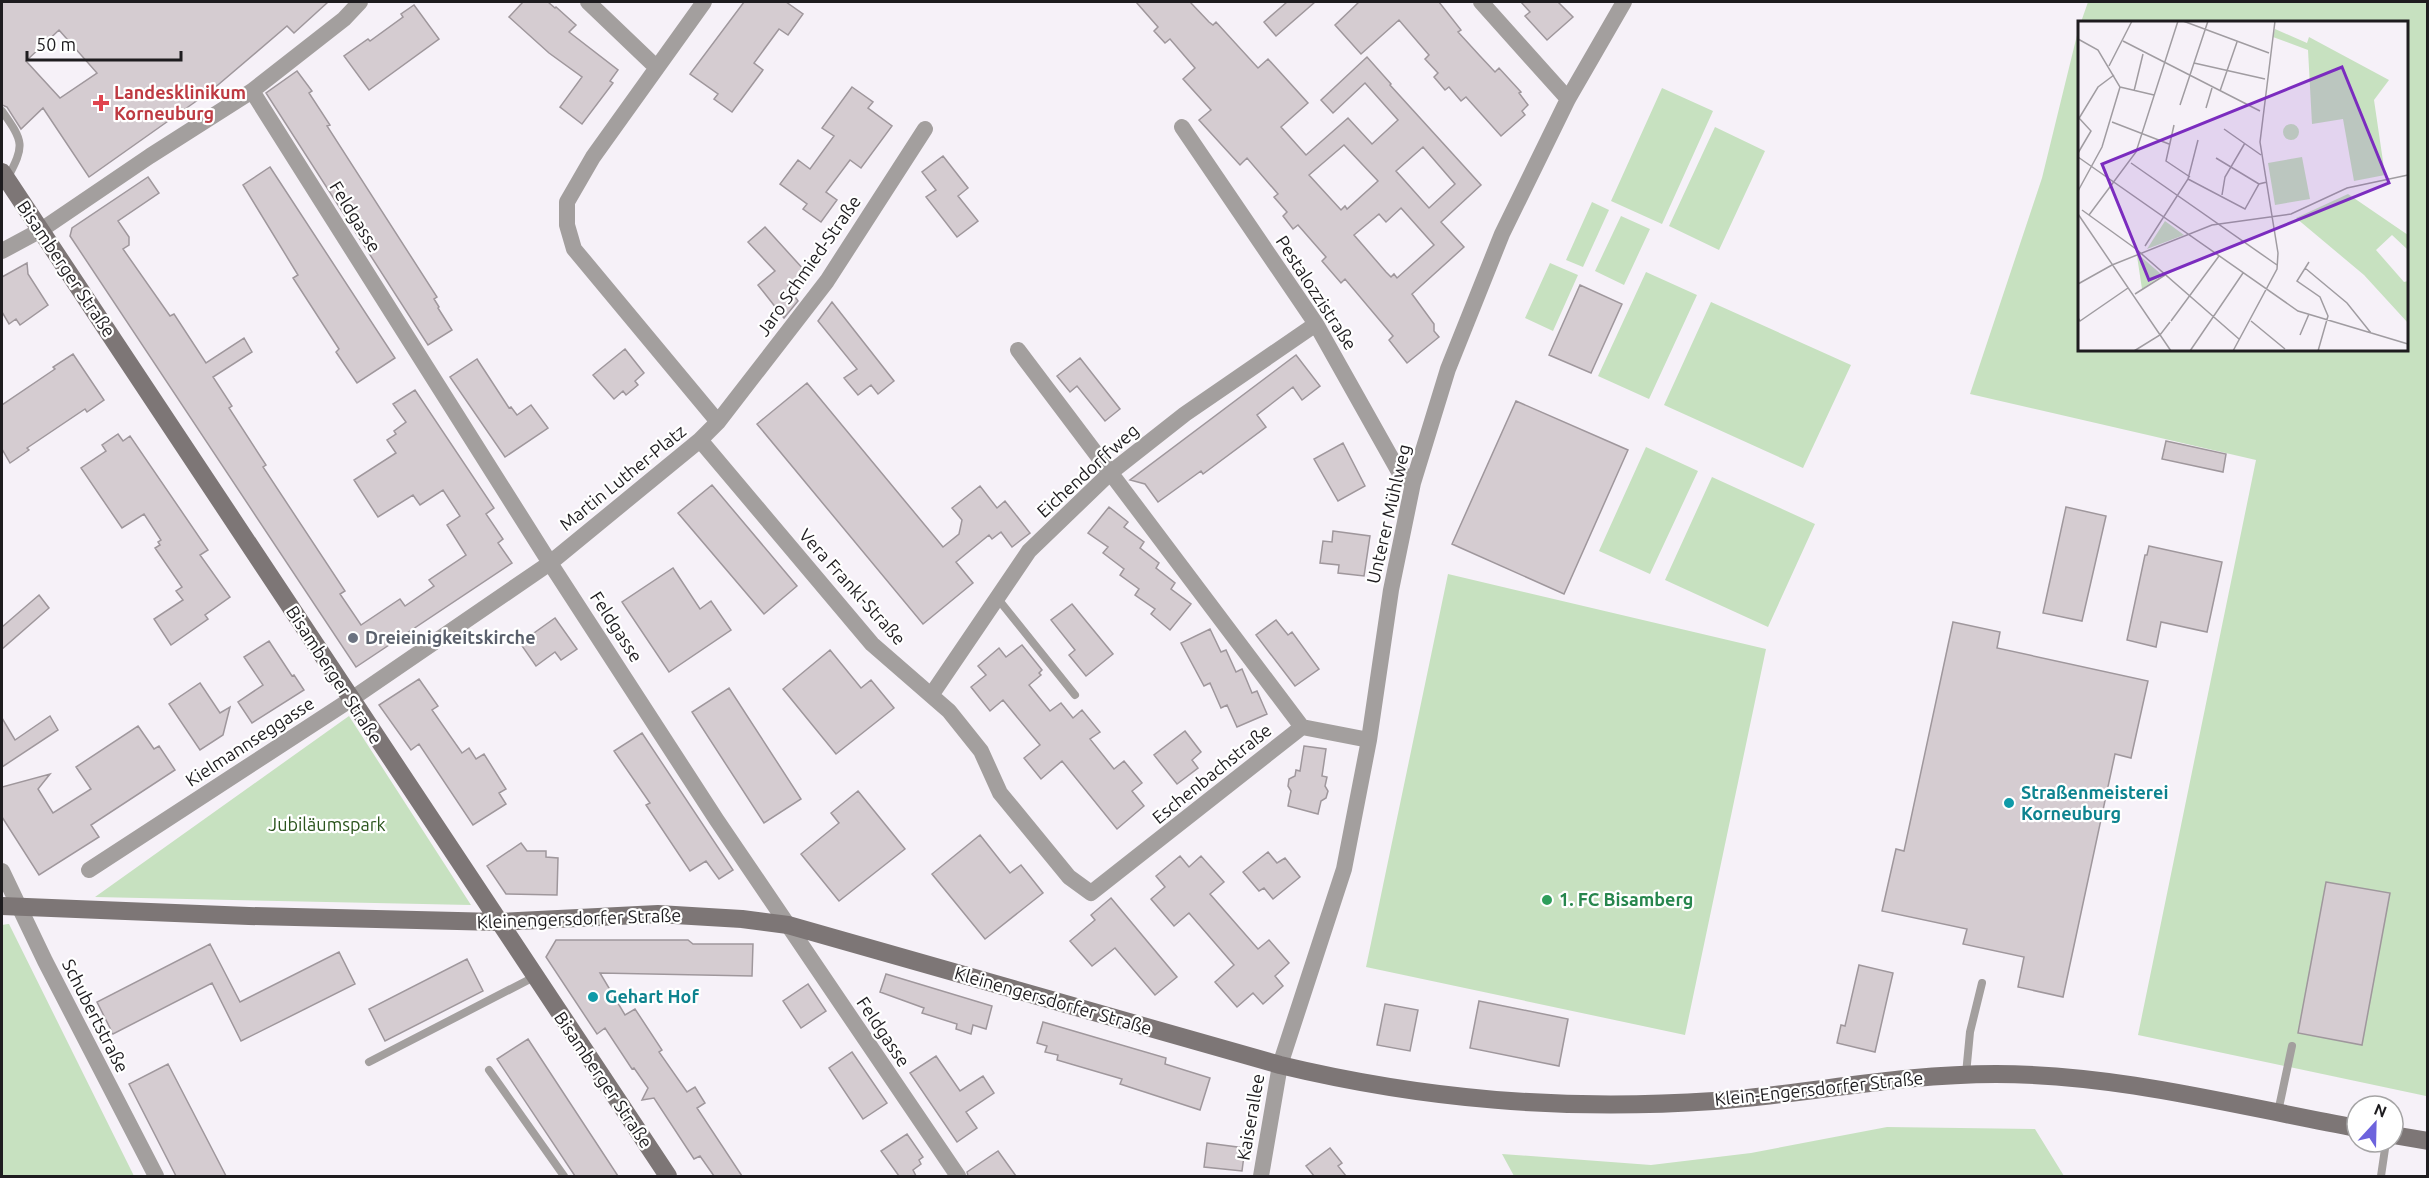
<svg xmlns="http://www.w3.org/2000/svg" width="2429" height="1178" viewBox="0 0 2429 1178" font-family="Ubuntu,sans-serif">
  <rect width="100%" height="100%" fill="#f6f1f8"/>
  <path fill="#c7e1c0" d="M2088 2H2427L2428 1088 2426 1096 2138 1035 2256 460 1970 394 2042 178 2079 27 2080 350H2406V22H2081Z
    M1662 88 1713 111 1662 224 1611 201Z
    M1715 127 1765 151 1719 250 1669 226Z
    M1592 202 1609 210 1583 267 1566 260Z
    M1621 216 1650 229 1624 285 1595 271Z
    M1550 263 1578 275 1553 331 1525 318Z
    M1646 272 1697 295 1649 399 1598 376Z
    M1711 302 1851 365 1803 468 1664 405Z
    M1646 447 1698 471 1650 574 1599 551Z
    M1712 477 1815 524 1768 627 1665 580Z
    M1448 574 1766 649 1685 1035 1366 967Z
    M349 716 471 905 95 897Z
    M8 924H9L134 1176H2V925Z
    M1887 1127 2035 1129 2064 1176H1514L1502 1154 1651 1165 1751 1153Z"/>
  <path fill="#d5ccd1" stroke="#9f979c" stroke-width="1.5" fill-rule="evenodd" d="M2 2H328L294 33 287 26 212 90 89 177 43 108 21 129 7 107 2 105ZM59 30 97 73 60 98 26 61Z
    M523 2H548L555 8 556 7 576 25 569 32 618 70 610 81 613 83 582 124 560 107 582 77 549 53 509 17Z
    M744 2H786L803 14 788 35 779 29 754 63 763 70 732 112 714 99 718 94 690 74Z
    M1136 2H1190L1209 22 1213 25 1216 22 1258 68 1268 59 1308 103 1281 127 1306 155 1348 118 1372 144 1398 120 1365 83 1333 113 1321 100 1367 57 1391 84 1390 85 1481 185 1441 222 1464 247 1412 294 1434 324V331L1439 337 1407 363 1389 340 1393 336 1345 279 1341 283 1322 261 1326 257 1298 225 1293 229 1283 216 1287 212 1274 197 1278 194 1247 158 1240 165 1199 120 1211 110 1183 79 1195 68 1170 39 1165 43 1154 31 1158 27ZM1344 145 1378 181 1347 209 1345 206 1341 210 1309 175ZM1423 147 1455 184 1429 208 1396 171ZM1401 208 1434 245 1397 278 1394 274 1391 277 1386 272 1354 235 1379 214 1386 222Z
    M1287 2H1315L1276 36 1264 22Z
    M1359 2H1439L1461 30 1458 32 1480 56 1495 72 1499 68 1521 92 1519 93 1528 105 1522 111 1525 115 1501 136 1466 97 1461 101 1449 87 1445 90 1434 77 1438 73 1425 59 1429 55 1399 20 1361 54 1335 25Z
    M1521 2H1558L1573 17 1547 40 1525 16 1530 12Z
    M414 5 439 39 369 90 344 56 368 39 370 41 403 17 401 14Z
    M297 71 312 91 309 93 330 125 327 126 437 297 434 299 439 307 438 308 452 330 428 345 266 93Z
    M852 87 873 102 868 108 892 126 861 168 850 160 826 192 837 200 821 222 803 209 807 204 780 184 798 160 810 169 834 136 822 128Z
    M943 156 968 188 958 196 978 221 957 237 926 197 936 190 922 172Z
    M270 167 395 358 357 383 336 352 339 349 293 278 298 275 243 185Z
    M148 177 159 193 118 221 129 237V245L123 249 170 316 174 314 206 363 244 338 252 352 213 377 232 406 229 408 266 465 263 467 345 591 340 594 361 625 400 599 405 606 434 586 429 580 466 555 447 525 460 516 443 490 420 505 413 495 378 517 354 480 396 453 387 440 396 434 394 431 406 422 393 404 415 390 494 508 486 514 503 539 498 543 512 563 356 667 70 236 72 228Z
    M765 227 805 271 788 286 798 301 784 318 758 285 775 271 748 242Z
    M27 263 28 274 48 305 20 325 16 319 9 324 2 312V277Z
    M1580 285 1622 304 1591 373 1549 355Z
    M832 302 894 381 878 394 871 385 858 395 844 378 857 369 818 321Z
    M625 349 644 373 635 381 638 385 626 395 623 391 614 399 593 375Z
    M73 354 104 400 87 412 85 409 27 448 29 450 10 463 2 449V405L55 369 53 367Z
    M1296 355 1320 386 1302 400 1293 387 1257 415 1266 427 1203 474 1201 471 1158 502 1145 484 1130 480Z
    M1080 358 1120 409 1105 421 1077 386 1070 392 1057 376Z
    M477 359 509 408 511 407 517 415 531 405 548 428 505 457 450 377Z
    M807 383 943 547 959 534 962 520 952 508 980 486 997 508 1005 501 1030 533 1012 547 1001 532 992 539 989 535 956 562 973 583 923 624 757 424Z
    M1516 401 1628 450 1564 594 1452 544Z
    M118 434 123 441 130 436 208 550 200 555 230 597 205 615 208 619 171 645 154 619 183 600 176 591 182 587 155 548 160 545 158 542 161 540 144 514 122 528 81 468 106 451 102 445Z
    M2166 441 2226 454 2223 472 2162 459Z
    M1343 443 1365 486 1338 501 1314 459Z
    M712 485 797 586 764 614 678 513Z
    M1109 507 1128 522 1124 527 1144 542 1140 548 1159 563 1156 568 1175 583 1171 589 1191 604 1170 630 1151 614 1155 609 1135 595 1139 589 1120 575 1124 569 1103 553 1108 547 1088 533Z
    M2066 507 2106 516 2082 621 2043 613Z
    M1333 531 1370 536 1364 576 1338 573 1339 565 1320 563 1323 541 1332 542Z
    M2149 546 2222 562 2207 632 2161 622 2156 647 2127 640 2145 555H2147Z
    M673 568 700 609 711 601 731 630 669 672 622 602Z
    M39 595 49 608 2 649V627Z
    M1072 604 1113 654 1086 676 1069 655 1075 650 1051 620Z
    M555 618 577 649 561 660 555 652 536 666 520 643Z
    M1276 620 1288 635 1292 632 1319 669 1295 686 1256 635Z
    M1953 622 2000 632 1997 648 2148 681 2131 758 2115 754 2063 997 2018 987 2024 957 1963 944 1967 929 1882 911 1896 849 1904 851Z
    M1210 629 1221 652 1226 650 1236 672 1242 669 1252 693 1257 691 1267 714 1237 727 1227 705 1221 708 1210 683 1204 686 1181 643Z
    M269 641 292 676 294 675 304 690 252 723 238 702 263 685 244 657Z
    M1022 645 1042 670 1039 673 1041 675 1029 685 1050 711 1061 703 1073 718 1082 710 1100 732 1090 739 1114 769 1124 761 1142 783 1132 791 1144 806 1117 829 1062 761 1041 779 1024 758 1040 745 1003 700 990 711 971 687 986 675 978 666 999 648 1006 657Z
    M830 650 861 688 871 680 894 708 836 754 783 689Z
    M419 679 438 706 432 710 462 753 469 748 476 759 484 754 506 789 499 793 506 804 473 825 419 744 411 750 379 705Z
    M200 683 220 713 230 707 223 735 200 750 169 704Z
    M729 688 801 799 764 823 692 712Z
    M50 716 58 730 2 767V718L15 740Z
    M138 726 154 749 159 746 175 770 91 825 99 837 39 875 2 817V787L50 774 38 789 53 813 91 789 76 767Z
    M1185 731 1201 752 1192 760 1198 768 1177 784 1154 755Z
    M642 733 733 870 719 879 706 861 690 871 646 805 650 803 614 751Z
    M1304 746 1326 749 1322 776 1327 777 1325 786 1328 791 1326 798 1321 801 1318 814 1288 806 1291 791 1288 786 1289 779 1295 776 1296 770 1300 771Z
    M858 791 905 849 839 901 801 854 839 823 831 813Z
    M980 835 1010 873 1021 865 1043 893 985 939 932 874Z
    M521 843 527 851H546V857L558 858 557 895 506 894 487 866Z
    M1268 852 1277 863 1285 858 1300 877 1273 899 1264 888 1259 891 1243 872Z
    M1180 856 1189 867 1201 856 1224 882 1210 894 1258 949 1269 940 1289 963 1275 976 1283 986 1263 1004 1253 993 1237 1007 1215 982 1234 965 1189 913 1174 926 1151 899 1165 887 1156 876Z
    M2326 882 2390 893 2362 1045 2298 1033Z
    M1111 898 1177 977 1155 995 1115 948 1092 966 1070 941 1095 920 1091 915Z
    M556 940H688L693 944H753L752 976 600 973 625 1015 635 1009 662 1050 659 1052 687 1092 695 1087 705 1103 697 1108 742 1176H714L700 1156 694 1159 654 1098 642 1100 648 1088 634 1068 632 1069 605 1028 597 1034 546 957Z
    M210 944 240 1002 339 952 355 984 241 1041 212 983 113 1034 97 1002Z
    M467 959 483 991 385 1041 369 1009Z
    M1859 965 1893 973 1875 1052 1837 1043 1841 1025 1845 1026Z
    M886 974 992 1006 986 1029 973 1025 971 1034 956 1029 957 1024 922 1013 924 1008 880 992Z
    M808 984 826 1011 801 1028 783 1001Z
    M1479 1001 1568 1019 1559 1066 1470 1048Z
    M1385 1004 1418 1010 1410 1051 1377 1045Z
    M1043 1022 1166 1058 1165 1064 1210 1078 1200 1110 1120 1084 1122 1079 1057 1060 1058 1055 1045 1052 1047 1046 1037 1043Z
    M528 1039 618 1176H575L497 1059Z
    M852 1052 887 1103 863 1119 829 1068Z
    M936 1056 960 1091 983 1076 994 1093 966 1112 977 1128 957 1142 910 1073Z
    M168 1064 226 1176H176L129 1084Z
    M907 1134 923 1157 919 1160 921 1164 913 1170 916 1176H899L881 1151Z
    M1207 1143 1245 1148 1242 1171 1204 1167Z
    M1330 1148 1342 1163 1338 1166 1346 1176H1314L1306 1166Z
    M998 1151 1016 1176H968L967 1172Z"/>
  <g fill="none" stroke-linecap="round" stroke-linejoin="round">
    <path stroke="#a39f9e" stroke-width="8" d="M2 111C24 142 25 145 7 179
      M998 599 1075 695
      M369 1062 534 977
      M489 1070 564 1176
      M1966 1074 1970 1032 1982 983
      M2278 1112 2292 1046
      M2381 1176 2386 1142"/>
    <path stroke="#a39f9e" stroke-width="16" d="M588 2 656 67
      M704 2 593 157 567 202V225L574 249 718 422
      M1481 2 1568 99
      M252 91 550 563 716 819 958 1176
      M1182 127 1316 324 1398 470 1413 483
      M2 251 41 230 150 156 252 91 344 19 360 2
      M1018 350 1302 727
      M700 440 872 644 949 711 981 751 1000 793 1069 877 1091 893 1302 727 1369 740
      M932 694 1029 551 1110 473 1185 414 1316 324
      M89 870 350 700 550 563 700 440 718 422 827 281 925 129
      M2 871 45 961 156 1176
      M1261 1176 1280 1065 1344 869 1369 740 1391 590 1413 483 1448 369 1502 234 1568 99 1624 2"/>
    <path stroke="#7d7676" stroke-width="18" d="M2 172 668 1176
      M2 906 249 916 498 922 658 914 742 919 788 925 1280 1065C1426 1100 1565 1111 1714 1101 1809 1094 1899 1074 1996 1074 2119 1074 2237 1106 2357 1128
      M2393 1135 2428 1141"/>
  </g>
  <path fill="#e0444e" stroke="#fff" stroke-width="2" d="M98 94h6v6h6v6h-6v6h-6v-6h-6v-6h6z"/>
  <circle fill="#6b7280" stroke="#fff" stroke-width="2" cx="353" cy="638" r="6"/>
  <g fill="#0f9aa8" stroke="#fff" stroke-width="2">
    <circle cx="2009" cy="803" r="6"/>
    <circle cx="593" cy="997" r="6"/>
  </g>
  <circle fill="#2e9e5b" stroke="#fff" stroke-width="2" cx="1547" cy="900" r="6"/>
  <g text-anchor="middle" stroke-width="4.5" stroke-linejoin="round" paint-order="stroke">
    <g font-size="18" font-weight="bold" fill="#be3a42" stroke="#fff" text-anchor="start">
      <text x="114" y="99">Landesklinikum<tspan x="114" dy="21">Korneuburg</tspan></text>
    </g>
    <g font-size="18" fill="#1e1c1f" stroke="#fff">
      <text transform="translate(355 217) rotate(58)" y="6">Feldgasse</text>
      <text transform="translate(809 266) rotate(-55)" y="6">Jaro Schmied-Straße</text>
      <text transform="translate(66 269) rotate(56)" y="6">Bisamberger Straße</text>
      <text transform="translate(1316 293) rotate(57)" y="6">Pestalozzistraße</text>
      <text transform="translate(1088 471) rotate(-42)" y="6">Eichendorffweg</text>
      <text transform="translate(623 478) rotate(-39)" y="6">Martin Luther-Platz</text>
      <text transform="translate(1389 514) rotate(-77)" y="6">Unterer Mühlweg</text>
      <text transform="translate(852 587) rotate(48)" y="6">Vera Frankl-Straße</text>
      <text transform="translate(616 627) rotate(57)" y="6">Feldgasse</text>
      <text transform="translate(334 675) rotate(57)" y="6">Bisamberger Straße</text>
      <text transform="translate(250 742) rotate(-33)" y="6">Kielmannseggasse</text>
      <text transform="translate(1212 774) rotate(-39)" y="6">Eschenbachstraße</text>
      <text transform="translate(579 919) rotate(-2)" y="6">Kleinengersdorfer Straße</text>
      <text transform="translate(1053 1001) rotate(16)" y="6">Kleinengersdorfer Straße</text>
      <text transform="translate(95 1016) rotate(63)" y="6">Schubertstraße</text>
      <text transform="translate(883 1032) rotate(56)" y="6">Feldgasse</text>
      <text transform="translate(603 1080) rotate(56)" y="6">Bisamberger Straße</text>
      <text transform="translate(1819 1089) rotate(-6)" y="6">Klein-Engersdorfer Straße</text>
      <text transform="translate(1251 1117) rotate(-80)" y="6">Kaiserallee</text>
    </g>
    <g font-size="18" font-weight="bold" fill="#5b616d" stroke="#fff" text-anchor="start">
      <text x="365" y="644">Dreieinigkeitskirche</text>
    </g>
    <g font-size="18" font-weight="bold" fill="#0d838f" stroke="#fff" text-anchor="start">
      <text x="2021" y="799">Straßenmeisterei<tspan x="2021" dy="21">Korneuburg</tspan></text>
      <text x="605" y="1003">Gehart Hof</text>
    </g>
    <g font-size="18" fill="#2a541c" stroke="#fff">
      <text x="327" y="831">Jubiläumspark</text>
    </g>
    <g font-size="18" font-weight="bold" fill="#27864d" stroke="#fff" text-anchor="start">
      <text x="1559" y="906">1. FC Bisamberg</text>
    </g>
  </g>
  <g transform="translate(2078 21)">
    <rect width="330" height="330" fill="#f6f1f8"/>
    <path d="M197 8 229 22 231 16 311 59 296 79 307 154 276 160 265 98 234 103 230 29 195 16ZM205 111a8 8 0 1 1 16 0a8 8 0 1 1-16 0ZM224 136 232 178 197 184 190 142ZM270 173 330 214V229L314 214 298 229 326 261 330 260V302L286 254 218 197ZM87 200 106 214 69 228ZM61 234 84 254 64 268 59 235Z" fill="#c7e1c0"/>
    <path fill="none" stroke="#a09ca1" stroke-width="1.5" d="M105 0 191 32M0 18 20 29 42 66 24 126 0 170M45 20 182 90M116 42 187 58M31 45 54 0M42 66 76 74M56 70 65 33M142 70 159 21M102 84 130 0M128 87 134 67M0 99 20 66 36 54M34 101 91 123M96 104 88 140 112 156M146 108 183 134M0 132 13 110 1 97M0 136 220 290 330 323M138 137 181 163M53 142 199 244M110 158 167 188 181 163 189 161M144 174 147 156 167 122M4 189 58 228 161 318M0 193 93 330M11 194 58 131 100 0M67 225 110 158 120 119M231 241 219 260 242 276 250 295 240 330M34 244 134 204 213 193 269 167 330 154M227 247 269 282 293 312M0 263 34 244M57 273 87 254M0 297 2 300 50 267M93 300 141 235M173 300 207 328M222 314 231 293M56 330 82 314 92 301M112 330 165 252M155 330 199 248 200 232 182 121 197 0"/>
    <path fill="#7b2cbf" fill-opacity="0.15" stroke="#7b2cbf" stroke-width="3" d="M264 46 311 162 71 259 24 143Z"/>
    <rect width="330" height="330" fill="none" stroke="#1e1c1f" stroke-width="3"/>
  </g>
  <rect width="2429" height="1178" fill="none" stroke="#1e1c1f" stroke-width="6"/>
  <g transform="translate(2375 1124) rotate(22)"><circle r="28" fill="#ffffff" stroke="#a5a4a5" stroke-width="1.5"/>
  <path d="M0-4.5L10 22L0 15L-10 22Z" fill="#6d63dd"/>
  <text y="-9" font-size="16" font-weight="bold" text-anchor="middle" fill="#1e1c1f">N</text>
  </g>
  <path d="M27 51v9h154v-9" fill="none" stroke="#1e1c1f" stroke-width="3"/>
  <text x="36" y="51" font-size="18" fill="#1e1c1f" stroke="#ffffff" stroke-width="4.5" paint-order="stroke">50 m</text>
</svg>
